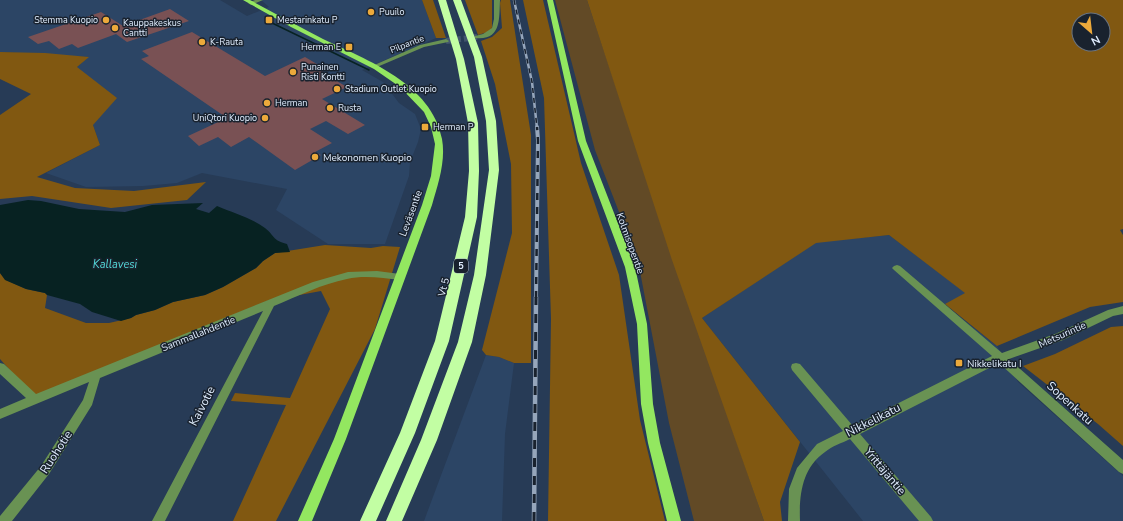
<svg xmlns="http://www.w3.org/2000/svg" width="1123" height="521" viewBox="0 0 1123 521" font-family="'Nunito Sans',sans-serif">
  <rect width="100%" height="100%" fill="#273b56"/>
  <path fill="#2c4565" d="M0 0H220L247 16 269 7 261 0H422L436 38 362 70 383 82 399 103 415 114 421 129 418 142 410 162 409 176 385 244H328L276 210 287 189 202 173 177 183 143 186 86 187 46 173 100 145 93 125 77 67 88 57 0 52Z
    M889 235 966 293 945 305 997 346 1018 382 1123 476V521H863L702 318 816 242Z
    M486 355 499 357 514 363 505 434 502 521H424Z"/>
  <path fill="#624a26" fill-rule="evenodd" d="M555 0H587L627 120 1027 0H1123V192L649 188 764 521H694L669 423 638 261 595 150ZM1079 20H1103V44H1079Z"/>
  <path fill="#815811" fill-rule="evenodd" d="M422 0H433L446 38H436Z
    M465 0H492V27L491 31 478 35Z
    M501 0H510L531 135V363H514L499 357 486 355 482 350 512 233 511 164 495 84 481 41 492 37 502 28 500 3Z
    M523 0H543L581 163 619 275 640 420 665 521H548L551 319 544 98Z
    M587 0H1123V229L1120 230 1123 235V302L1090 307 997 346 945 304 965 293 889 235 816 243 702 318 800 442 780 502 782 521H764L672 260ZM1079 20H1103V44H1079Z
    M0 52 45 53 89 57 77 67 117 98 93 125 100 145 37 177 75 188 134 191 206 182 187 200 111 208 32 196 0 199V115L31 94 0 79Z
    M325 245 371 248 383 246 400 247 375 329 276 521H233L286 405 231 401 235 393 290 398 330 309 321 291 267 301 35 398 0 359V273L6 280 26 289 45 293 47 295 45 308 86 323H109L131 318 136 315 155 310 173 302 205 295 223 287 256 268 263 261 275 253Z
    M1123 326V446L1098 424 1023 366 1055 354 1111 327Z"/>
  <path fill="#072222" d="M28 200 41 201 79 209 125 212 152 205 203 203 196 209 209 213 217 206C233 213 252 218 265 228 275 236 272 240 287 244L290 252 275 253 263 261 256 268 223 287 205 295 173 302 155 310 136 315 131 318 121 321 92 312 80 304 47 295 45 293 26 289 5 280 0 273V205Z"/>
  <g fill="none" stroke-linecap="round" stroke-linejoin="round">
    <path stroke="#072222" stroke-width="1.5" d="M270 22 369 70"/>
  </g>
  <path fill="#795154" d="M170 9 189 21 127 42 116 34 78 48 72 44 59 49 49 41 38 44 28 37 101 12 123 26Z
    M192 32 265 76 305 57 327 70 321 72 347 87 322 99 365 125 348 134 326 121 310 129 332 143 315 152 321 155 295 170 249 137 231 147 218 137 199 146 188 136 227 118 141 59 149 56 142 51Z"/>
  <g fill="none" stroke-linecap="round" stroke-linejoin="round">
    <path stroke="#43566f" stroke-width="6" stroke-dasharray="6 3" stroke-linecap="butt" d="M446 41 477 37"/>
    <path fill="#699253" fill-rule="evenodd" d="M255 0H263L251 5 248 3Z
      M494 0H500C499 18 502 41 475 38V36L483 34 492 28 494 19Z
      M446 39 449 41 448 42 424 47 377 67 372 66 420 45Z
      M897 265 900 266 1002 353 1055 334 1108 310 1123 306V314L1113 316 1063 340 1009 359 1123 460V474L1119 472 999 363 860 434 931 517 933 521H919L850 439C842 443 832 446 825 452 802 468 799 495 800 521H788L789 489 797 468 817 444 843 431 792 370 791 367 792 364 796 363 800 364 853 426 992 356 894 270 892 268 894 266Z
      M377 271 400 274 403 275 405 277 403 279 400 280C383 278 364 275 347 279 322 284 298 296 274 306L165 521H152L263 311 100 378 92 405 49 474 12 521H0V516L41 466 83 400 89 382 0 419V409L26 398 0 374V363L4 364 36 394 313 282 348 272Z"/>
    <path fill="#93e760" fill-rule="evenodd" d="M243 0H250C274 13 299 26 323 39 367 60 432 84 442 139 446 161 438 184 432 205L346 439 312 521H298L334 439 422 205 431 176 435 144 431 127 424 112 400 87 374 69 291 27Z
      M547 0H553L586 141 635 267 647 324 653 404 660 443 681 521H667L648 443 641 404 637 324 625 267 578 141Z"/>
    <path fill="#c2fea3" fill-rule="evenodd" d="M438 0H446L464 59 478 123 479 171 477 217 449 341 415 433 376 521H360L400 433 435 341 465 217 469 171 468 123 456 59Z
      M453 0H461L482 57 496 121 499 170 486 275 472 342 437 440 402 521H386L421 440 458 342 474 275 489 170 486 121 474 57Z"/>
    <defs>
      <path id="rail-far2" d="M514 0 532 82 537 128"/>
      <path id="rail-far1" d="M536 298 538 140 537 127"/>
      <path id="rail" d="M534 521 536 297"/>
    </defs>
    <use href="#rail-far2" stroke="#96a6bb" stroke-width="2.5"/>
    <use href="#rail-far1" stroke="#96a6bb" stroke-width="4"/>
    <use href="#rail" stroke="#96a6bb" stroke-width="4.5"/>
    <use href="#rail-far2" stroke="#19222e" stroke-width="1.5" stroke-dasharray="5" stroke-linecap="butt"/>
    <use href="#rail-far1" stroke="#19222e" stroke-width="2.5" stroke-dasharray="7" stroke-linecap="butt"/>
    <use href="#rail" stroke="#19222e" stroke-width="3" stroke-dasharray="9" stroke-linecap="butt"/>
  </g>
  <g fill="#eca93b" stroke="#19222e" stroke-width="1.5">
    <circle cx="371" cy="12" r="4"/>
    <circle cx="106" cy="20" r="4"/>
    <rect x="265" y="16" width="8" height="8" rx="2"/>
    <circle cx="115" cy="28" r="4"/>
    <circle cx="202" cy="42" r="4"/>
    <rect x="345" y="43" width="8" height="8" rx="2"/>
    <circle cx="293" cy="72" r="4"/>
    <circle cx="337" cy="89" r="4"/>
    <circle cx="267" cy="103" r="4"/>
    <circle cx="330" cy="108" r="4"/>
    <circle cx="265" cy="118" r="4"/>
    <rect x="421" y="123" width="8" height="8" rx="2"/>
    <circle cx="315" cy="157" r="4"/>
    <rect x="955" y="359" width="8" height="8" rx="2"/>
  </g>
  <g text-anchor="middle" stroke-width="3" stroke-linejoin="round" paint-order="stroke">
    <g font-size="9" fill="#e0edfe" stroke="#19222e" text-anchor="start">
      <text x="379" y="15">Puuilo</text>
      <text x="98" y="23" text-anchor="end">Stemma Kuopio</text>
      <text x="277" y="23">Mestarinkatu P</text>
      <text x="123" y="26">Kauppakeskus<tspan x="123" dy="10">Cantti</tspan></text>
      <text x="210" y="45">K-Rauta</text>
      <text x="341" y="50" text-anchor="end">Herman E</text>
      <text x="301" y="70">Punainen<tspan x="301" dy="10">Risti Kontti</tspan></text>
      <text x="345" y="92">Stadium Outlet Kuopio</text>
      <text x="275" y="106">Herman</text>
      <text x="338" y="111">Rusta</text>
      <text x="257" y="121" text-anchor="end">UniQtori Kuopio</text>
      <text x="433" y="130">Herman P</text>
    </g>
    <g font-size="9" fill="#e0edfe" stroke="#19222e">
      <text transform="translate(407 44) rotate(-21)" y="3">Pilpantie</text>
    </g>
    <rect fill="#19222e" stroke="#a4b0c0" stroke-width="1" x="454" y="259" width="14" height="14" rx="3"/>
    <g font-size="9" font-weight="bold" fill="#e0edfe">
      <text x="461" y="269">5</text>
    </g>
    <g font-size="10" fill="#e0edfe" stroke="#19222e" text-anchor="start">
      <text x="323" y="161">Mekonomen Kuopio</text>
      <text x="967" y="367">Nikkelikatu I</text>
    </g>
    <g font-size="10" fill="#e0edfe" stroke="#19222e">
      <text transform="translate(410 213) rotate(-70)" y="4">Leväsentie</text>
      <text transform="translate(631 243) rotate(70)" y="4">Kolmisopentie</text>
      <text transform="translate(443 287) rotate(-76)" y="4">Vt 5</text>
      <text transform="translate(198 333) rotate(-22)" y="4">Sammallahdentie</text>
      <text transform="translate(1062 334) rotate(-24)" y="4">Metsurintie</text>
    </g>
    <g font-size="11" font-style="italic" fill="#53dada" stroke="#19222e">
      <text x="115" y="268">Kallavesi</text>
    </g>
    <g font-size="12" fill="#e0edfe" stroke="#19222e">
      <text transform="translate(1070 403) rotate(42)" y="4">Sopenkatu</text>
      <text transform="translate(202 406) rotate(-63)" y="4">Kaivotie</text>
      <text transform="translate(873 420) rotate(-27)" y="4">Nikkelikatu</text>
      <text transform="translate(56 452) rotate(-57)" y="4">Ruohotie</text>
      <text transform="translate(885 471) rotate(50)" y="4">Yrittäjäntie</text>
    </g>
  </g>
  <g transform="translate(1091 32) rotate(152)"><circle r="19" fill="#19222e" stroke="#697381"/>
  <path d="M0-3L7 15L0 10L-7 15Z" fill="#eca93b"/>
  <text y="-6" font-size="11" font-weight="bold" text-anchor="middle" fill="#e0edfe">N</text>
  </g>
</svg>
